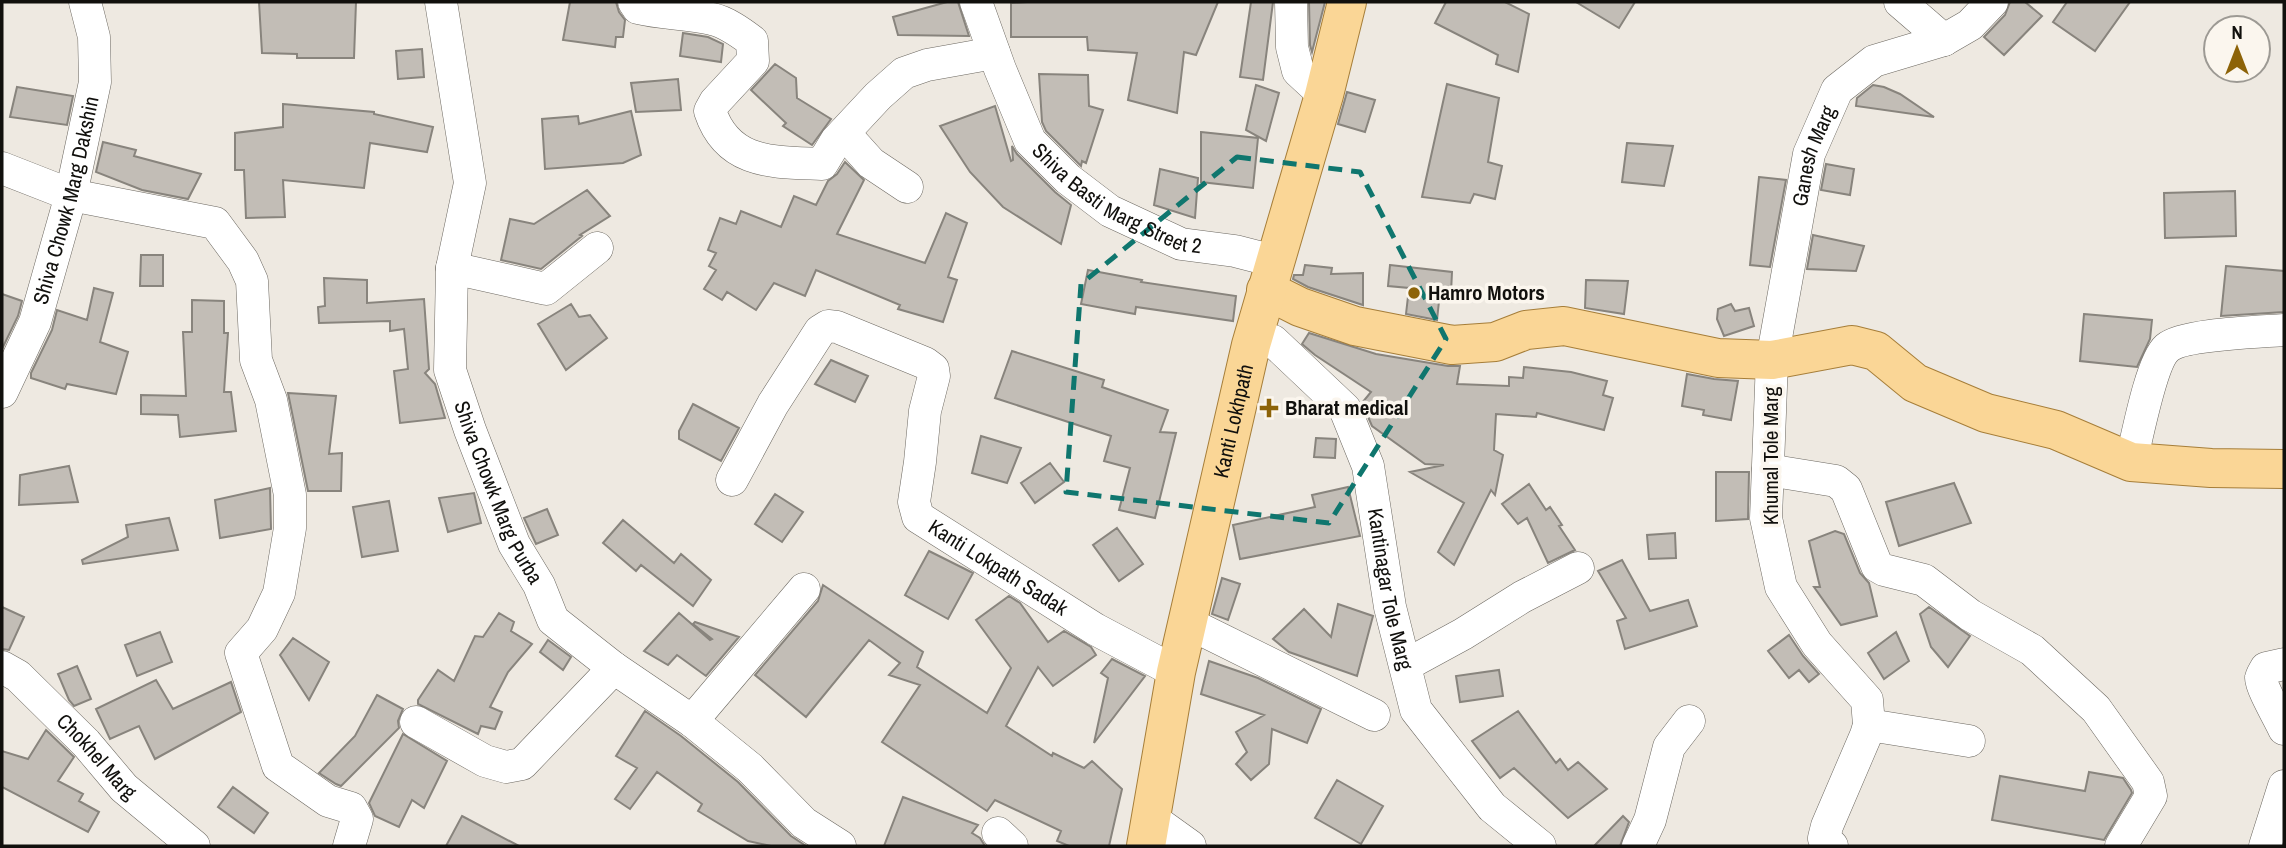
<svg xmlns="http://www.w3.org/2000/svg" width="2286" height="848" viewBox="0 0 2286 848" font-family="'Archivo Narrow',sans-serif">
  <rect width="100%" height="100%" fill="#eee9e1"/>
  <path fill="#c2bdb6" stroke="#88847d" stroke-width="2" d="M259 2H356L354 58H297V54L262 53Z
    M570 2H616L619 12 625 20 623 37H616L615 47 563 40Z
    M947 2H958L969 36 898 35 893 17Z
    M1027 2H1218L1196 55 1184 52 1177 113 1128 100 1137 53 1088 50 1087 37H1011V3Z
    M1251 2H1273L1263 80 1240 77Z
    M1309 2H1325L1312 52 1310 45Z
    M1446 2H1505L1529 14 1518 72 1496 64 1498 55 1435 23Z
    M1576 2H1635L1619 28Z
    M2010 2H2025L2042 16 2004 55 1984 37 2005 15Z
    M2067 2H2130L2095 51 2053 22Z
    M683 33 708 37 723 44 721 62 680 56Z
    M422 49 424 77 398 79 396 51Z
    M775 64 796 78 797 98 831 119 812 145 783 126 786 123 751 90Z
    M1039 74 1088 75 1089 106 1103 110 1086 163 1082 161 1081 166 1046 131 1042 122Z
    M678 79 681 110 636 112 631 83Z
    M1447 84 1499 98 1488 162 1502 166 1495 199 1474 194 1470 203 1422 197Z
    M1256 85 1279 93 1266 141 1246 130Z
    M1873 85 1884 87 1900 94 1934 117 1856 106 1857 98Z
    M17 87 73 96 67 125 10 117Z
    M1347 92 1375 100 1365 132 1338 124Z
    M283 104 374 112V114L433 127 427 152 370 143 364 188 283 180 285 217 246 218 244 170H235V133L283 127Z
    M995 106 1011 161 1013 160 1012 146 1017 154 1055 192 1071 205 1061 244 1003 207 970 172 940 126Z
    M631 111 641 155 623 163 545 169 542 119 578 116 579 124Z
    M1201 132 1258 138 1253 188 1201 182Z
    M103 142 136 150 134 156 201 174 188 199 142 190 96 172Z
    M1627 143 1673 146 1664 186 1622 182Z
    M845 162 864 180 837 234 925 263 946 213 967 223 948 277 957 280 943 322 898 309 900 305 816 270 805 296 774 283 756 310 727 292 722 300 704 289 716 270 709 266 716 253 708 250 720 218 736 224 741 211 781 227 794 196 816 205 828 181 837 174Z
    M1826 164 1854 169 1850 195 1821 190Z
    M1160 169 1198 178 1195 218 1154 205Z
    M1759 177 1786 180 1770 267 1750 265Z
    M587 190 610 216 580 235 582 236 541 269 501 260 510 219 534 224Z
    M2235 191 2236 236 2165 238 2164 193Z
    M1813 235 1864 246 1856 271 1807 269Z
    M141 255H163V286H140Z
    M1305 265 1332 268 1331 274 1363 273V305L1308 287 1293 279 1294 275H1303Z
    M1390 265 1452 272 1451 293 1440 292 1437 320 1406 314 1409 288 1388 286Z
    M2226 266 2284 271V312L2221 316Z
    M1088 270 1142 280 1141 282 1236 296 1233 321 1136 307 1135 314 1081 304Z
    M324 278 367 280V303L424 299 429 369 425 373 435 384 445 418 400 423 394 371 408 369 404 329 390 331V321L319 323 318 307 325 306Z
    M1586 280 1628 281 1624 314 1585 308Z
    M94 288 113 293 100 342 128 352 116 394 67 384 65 389 31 378V373L52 330 57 310 87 320Z
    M2 294 22 301 18 316 2 349Z
    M192 300 224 301V333H228L224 392H231L236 431 180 437 178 415 141 414V395L186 396 183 332H192Z
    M571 304 579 317 590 315 607 338 566 370 538 324Z
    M1731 304 1735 311 1749 308 1754 326 1724 336 1717 319 1718 309Z
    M2084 314 2152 320 2150 339 2137 367 2080 361Z
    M1309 333 1376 354 1448 366H1460L1457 384 1509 386V377L1523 378 1524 367 1571 372 1607 381 1603 395 1613 398 1604 430 1537 413 1536 417 1496 414 1494 450 1503 455 1495 495 1491 490 1454 565 1438 552 1464 503 1410 472 1444 465 1425 464 1372 426 1362 403 1371 392 1315 355 1302 344Z
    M1012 351 1104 380 1102 387 1168 410 1160 432 1176 433 1155 518 1119 510 1130 468 1104 461 1111 436 995 398Z
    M831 360 868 376 855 402 815 384Z
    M1687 374 1714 379 1738 381 1731 420 1703 415 1704 410 1682 406Z
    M288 393 336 396 329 454 342 453 341 491H308Z
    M693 404 739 428 721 461 679 439V431Z
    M981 436 1021 448 1007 483 972 473Z
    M1316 438 1336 439 1335 458 1314 457Z
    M1050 463 1064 482 1035 503 1021 483Z
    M69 466 78 502 19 505 20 475Z
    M1716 472H1749L1748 519 1716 521Z
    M1954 483 1971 523 1899 546 1886 502Z
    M1529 484 1546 510 1550 507 1562 525 1559 526 1575 550 1548 563 1527 518 1518 524 1502 504Z
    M1348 487 1360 536 1240 559 1233 525 1315 507 1312 495Z
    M270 488 271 529 220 538 215 500Z
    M474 493 481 523 448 532 439 498Z
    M775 494 803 512 782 542 755 524Z
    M389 501 398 551 362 557 353 507Z
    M547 509 558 535 536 544 524 518Z
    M169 518 178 550 83 564 82 560 128 537 126 525Z
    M623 520 674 563 681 554 711 580 693 606 641 565 636 571 603 543Z
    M1117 528 1143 564 1119 581 1093 545Z
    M1835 531 1844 534 1860 573 1869 583 1877 616 1841 625 1814 587H1820L1809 541Z
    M1675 533 1676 558 1649 559 1647 535Z
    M929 551 973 573 948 619 905 595Z
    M1622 560 1650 611 1688 600 1697 626 1625 649 1617 621 1626 618 1598 571Z
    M1222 578 1240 584 1228 620 1212 614Z
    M823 585 923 652 917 667 987 713 1011 668 976 620 1009 596 1020 603 1048 642 1064 631 1091 647 1096 655 1053 686 1038 667 1006 726 1052 756 1053 753 1084 768 1092 761 1122 789 1109 846H1069L1057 841 1061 831 995 800 987 811 882 742 920 685 889 675 900 663 869 640 806 717 755 675 818 601Z
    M1338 604 1373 616 1357 676 1289 652 1273 639 1304 609 1331 637Z
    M2 607 24 617 9 650 2 649Z
    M1929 607 1970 636 1948 667 1931 647 1920 614Z
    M499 613 514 622 511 631 532 644 508 672 490 707 502 712 495 729 481 726 478 734 418 704V700L438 670 454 681 475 636 483 637Z
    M679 613 710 640 712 639 693 624 695 622 739 637 706 676 677 655 668 665 644 651Z
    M160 632 172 662 137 676 125 645Z
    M1896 632 1909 661 1884 679 1868 653Z
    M1789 635 1803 656 1819 674 1809 682 1799 670 1789 678 1768 651Z
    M293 638 329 662 309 700 280 655Z
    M548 640 571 657 563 670 540 652Z
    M1112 659 1145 676 1094 743 1108 678 1101 673Z
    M1209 661 1258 678 1321 709 1307 743 1272 729 1269 764 1251 780 1236 764 1247 752 1236 732 1264 715 1201 694Z
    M77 666 91 699 74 706 69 700 58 674Z
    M1499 670 1503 696 1460 702 1456 676Z
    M156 680 173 709 231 682 241 712 155 759 139 726 110 739 96 709Z
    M377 695 403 709 398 721 399 728 341 786 336 784 319 773 355 736Z
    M645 711 681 736 738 782 791 836 806 846H771L748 841 698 811 702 804 657 772 630 809 615 799 637 768 616 756Z
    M1518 711 1556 763 1560 759 1568 770 1578 762 1607 789 1568 818 1514 768 1500 778 1472 741Z
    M46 730 74 757 58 781 83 794 79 801 99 812 88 832 2 787V751L28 759Z
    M403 734 447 761 424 808 412 800 399 827 375 816 369 803Z
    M2089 772 2123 778 2131 790 2132 793 2104 840 1992 820 2000 776 2085 791Z
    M1337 780 1383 806 1361 844 1315 818Z
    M233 787 268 813 254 833 218 807Z
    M903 797 978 825 972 833 980 838 985 846H884Z
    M462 816 519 846H446Z
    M1623 816 1629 822 1620 846H1594Z"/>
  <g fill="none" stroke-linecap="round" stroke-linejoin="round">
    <defs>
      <g id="minor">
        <path id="s1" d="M441 2 470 183 452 268 450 370 470 430 514 544 539 585 553 620 614 668 692 721 750 768 804 823 840 846"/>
        <path d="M634 2 638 8C662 14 688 13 712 19 726 22 740 32 752 41L753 61 715 102 710 111C728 165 774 162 822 164L836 141 878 96 904 73 927 65 994 53"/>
        <path id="s2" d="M976 2 1000 69 1030 141 1068 179 1110 211 1181 244 1235 251 1274 261"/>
        <path d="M1291 2 1292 47 1298 71 1324 95"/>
        <path d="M1900 2 1944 40"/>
        <path d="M844 133 871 163 907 187"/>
        <path d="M2 168 71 195 215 223 243 261 252 281 256 360 271 400 290 495V528L279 593 262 629 241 653 278 766 328 801 351 808 357 819 349 846"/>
        <path d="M452 268 546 289 597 248"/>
        <path id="s3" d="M1251 345 1273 341 1345 409 1368 466 1390 607 1416 710 1492 807 1540 846"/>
        <path id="s4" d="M2 392 35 322 71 195 95 82 94 37 85 2"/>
        <path d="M2131 462C2137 438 2151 362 2167 348 2183 334 2260 332 2284 330"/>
        <path d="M1768 470 1836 481 1846 489 1877 566 1884 570 1924 580 1970 615 2032 650 2096 709 2148 782 2151 796 2121 846"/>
        <path id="s5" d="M732 480 773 404 820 331 828 326 837 327 925 363 933 369 934 376 925 411 920 462 914 502 918 517 1095 629 1176 672"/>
        <path d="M1186 629 1198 628 1374 715"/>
        <path d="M2284 664 2266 668C2265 670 2261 676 2261 678 2260 685 2280 720 2284 729"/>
        <path d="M1406 665 1463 634 1522 597 1578 568"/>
        <path id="s6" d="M2 667 18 676 86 743 124 788 194 846"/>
        <path d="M692 721 804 589"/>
        <path d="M416 722 485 761 506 767 522 764 614 668"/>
        <path d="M1869 725 1969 741"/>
        <path d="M1151 818 1190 846"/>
        <path d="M998 833 1012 846"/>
        <path d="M1638 846 1650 820 1669 747 1689 721"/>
        <path id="s7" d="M1832 846 1824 838 1827 826 1866 735 1869 725 1867 700 1817 644 1781 587 1766 518 1772 360 1809 154 1837 90 1874 61 1944 40 1970 25 1992 2"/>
        <path d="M2265 846 2284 786"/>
      </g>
      <g id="major">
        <path d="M1266 290 1300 307 1355 326 1452 345 1495 342 1526 330 1564 326 1718 358 1772 360 1852 345 1876 351 1915 383 1986 413 2056 430 2131 462 2211 468 2284 469"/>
        <path id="s8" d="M1146 846 1176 672 1251 345 1324 95 1347 2"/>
      </g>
    </defs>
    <use href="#minor" stroke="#6c6861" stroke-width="33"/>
    <use href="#major" stroke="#a67e39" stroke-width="40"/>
    <use href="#minor" stroke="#fff" stroke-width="32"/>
    <use href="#major" stroke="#fad696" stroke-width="38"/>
  </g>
  <path fill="none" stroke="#0f766e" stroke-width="5" stroke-dasharray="14 9" stroke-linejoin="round" d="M1237 157 1360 172 1446 339 1329 523 1066 492 1081 284Z"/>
  <g fill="#8d6308" stroke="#fbf6ee" stroke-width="2.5">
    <circle cx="1414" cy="293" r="7"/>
    <path d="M1265.5 397.5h7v7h7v7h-7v7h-7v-7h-7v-7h7z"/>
  </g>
  <g text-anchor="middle" stroke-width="7" stroke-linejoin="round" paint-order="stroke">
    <g font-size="21" fill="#11100d" stroke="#fbf6ee">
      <text dy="7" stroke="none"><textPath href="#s7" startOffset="738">Ganesh Marg</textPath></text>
      <text dy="7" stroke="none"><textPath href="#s2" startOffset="256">Shiva Basti Marg Street 2</textPath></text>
      <text dy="7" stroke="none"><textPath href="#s4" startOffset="203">Shiva Chowk Marg Dakshin</textPath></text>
      <text dy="7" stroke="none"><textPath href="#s8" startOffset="434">Kanti Lokhpath</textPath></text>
      <text transform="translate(1771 456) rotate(-90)" y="7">Khumal Tole Marg</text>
      <text dy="7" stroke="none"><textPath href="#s1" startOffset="504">Shiva Chowk Marg Purba</textPath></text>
      <text dy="7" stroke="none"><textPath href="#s5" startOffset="542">Kanti Lokpath Sadak</textPath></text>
      <text dy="7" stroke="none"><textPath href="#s3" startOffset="308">Kantinagar Tole Marg</textPath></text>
      <text dy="7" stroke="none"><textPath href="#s6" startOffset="131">Chokhel Marg</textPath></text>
    </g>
    <g font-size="21" font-weight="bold" fill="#11100d" stroke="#fbf6ee" text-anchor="start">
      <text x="1428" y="300">Hamro Motors</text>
      <text x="1285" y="415">Bharat medical</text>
    </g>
  </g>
  <rect width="2286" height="848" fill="none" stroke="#11100d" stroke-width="7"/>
  <g transform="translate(2237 49)"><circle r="33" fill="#fbf6ee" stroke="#9d9a94" stroke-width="2"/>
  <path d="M0-5L12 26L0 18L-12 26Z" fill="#8d6308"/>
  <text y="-10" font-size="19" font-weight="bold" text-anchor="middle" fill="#11100d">N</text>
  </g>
</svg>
